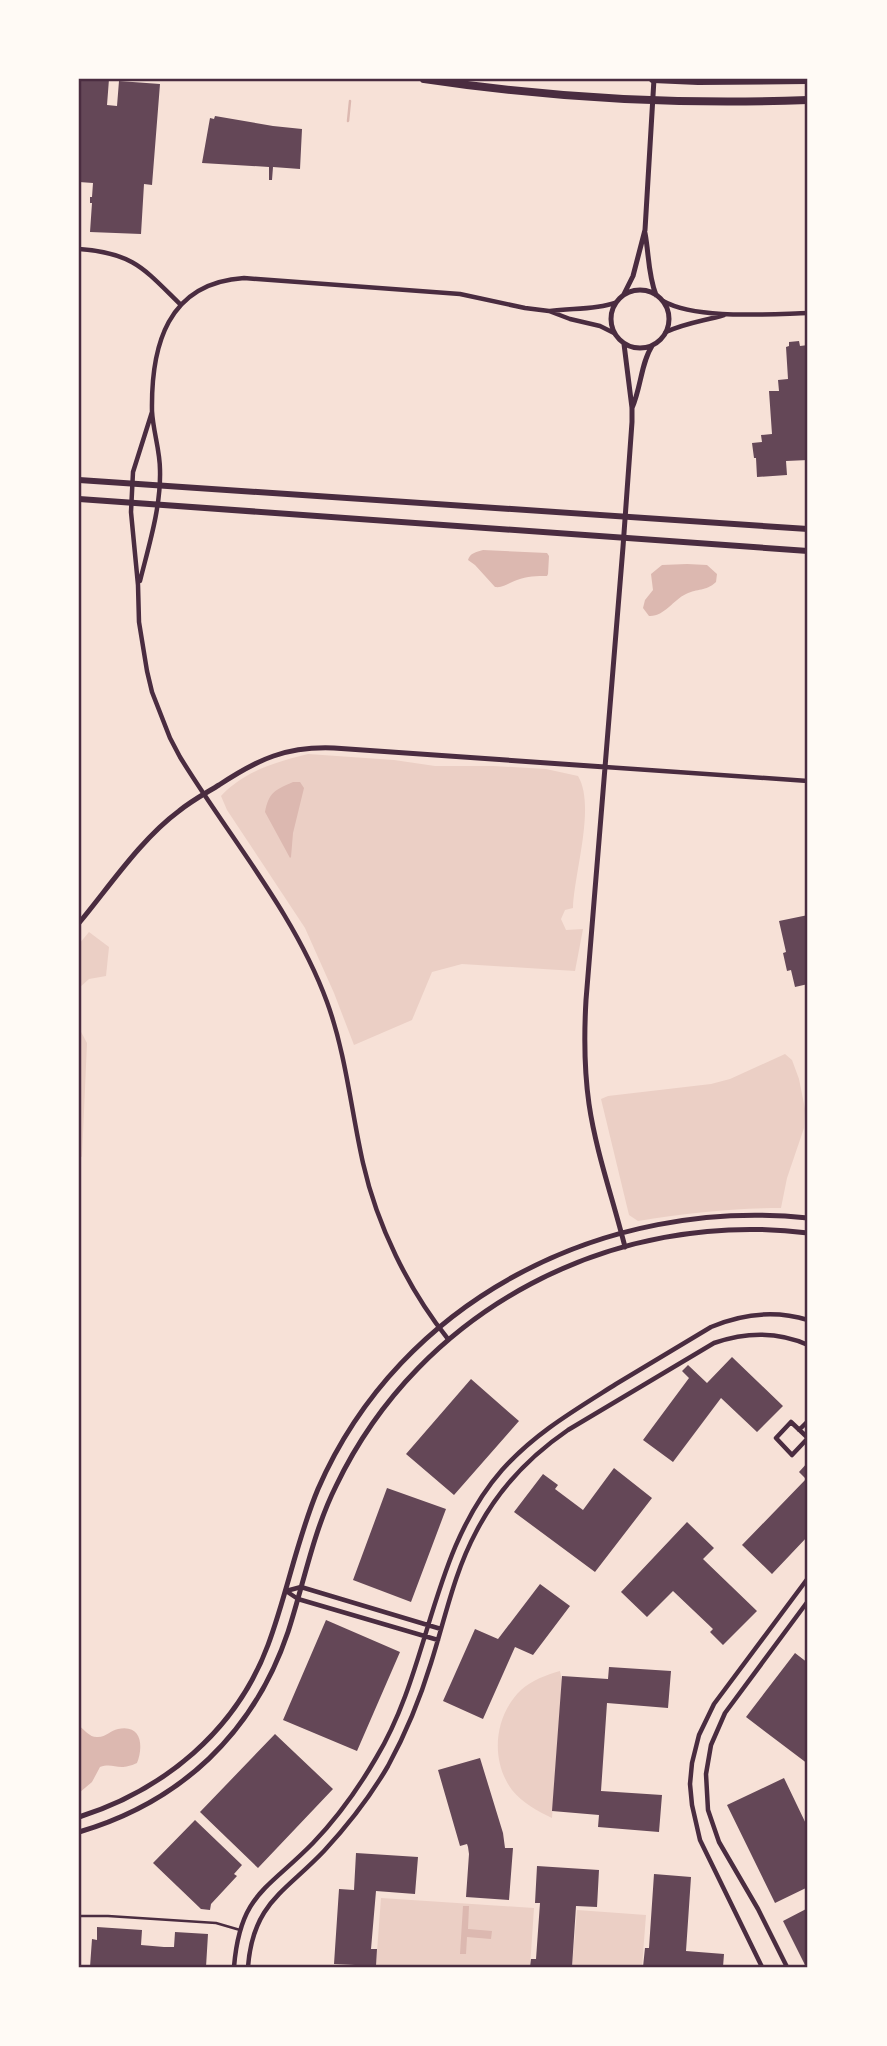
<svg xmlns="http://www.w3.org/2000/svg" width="887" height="2046" viewBox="0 0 887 2046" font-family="Mulish,sans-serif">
  <rect width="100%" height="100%" fill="#f7e1d7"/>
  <path fill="#ebcfc5" d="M308 754 394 760 435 766H493L546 769 578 776C596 806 574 873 573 908L565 910 561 919 566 930 583 929 575 971 462 964 432 972 412 1020 354 1045 334 993 305 928 227 810 221 796C244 771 276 762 308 754Z
    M89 932 109 947 106 976 89 979 79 988V944Z
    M79 1028 87 1043 82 1157 79 1156Z
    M785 1054 792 1060 799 1079 805 1109 804 1128 787 1178 781 1208C733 1208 685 1213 638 1221L629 1215 601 1099 608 1096 711 1084 730 1079Z
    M560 1671 562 1681 552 1818C537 1811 523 1803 512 1790 490 1760 494 1716 521 1690 532 1680 546 1675 560 1671Z
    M381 1898 534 1908 530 1967H407L376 1965Z
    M577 1910 646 1915 642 1967H572Z"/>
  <path fill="#dcb8b0" d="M483 550 547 553 549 556 548 574 547 576C537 576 527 576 517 580 508 583 504 588 495 587L475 565 468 560C470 553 476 552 483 550Z
    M687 564 707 565 717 574 716 582C705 592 698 588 686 594 673 600 664 617 649 616L643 608 645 600 653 590 651 574 662 565Z
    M293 782H300L304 788 293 833 291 857 290 858 265 812C269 792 275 790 293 782Z
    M79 1726C85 1730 90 1738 98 1737 106 1737 111 1730 118 1729 143 1724 143 1748 137 1763 118 1772 114 1762 100 1767L92 1782 79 1793Z
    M463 1906H469L468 1929 492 1931 491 1939 467 1937 466 1954H460Z"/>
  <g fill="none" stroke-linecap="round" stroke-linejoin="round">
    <path stroke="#dcb8b0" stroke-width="2.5" d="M348 121 350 101"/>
  </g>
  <path fill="#644757" d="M79 79H109L107 105 117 106 119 81 160 84 152 185 144 184 141 234 90 232 92 203H90V197H92L93 183 79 182Z
    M215 116 273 126 302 129 300 169 273 167 272 180H269V167L202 163 210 118 214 119Z
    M799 341 800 346 808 345V460L786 461 787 475 757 477 756 458H754L752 443 762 442 761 435 772 434 769 391H779L778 380 788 379 786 347 789 346V342Z
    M808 915V984L795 987 791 970 787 971 783 953 786 952 779 921Z
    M732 1357 783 1406 757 1432 721 1398 673 1462 643 1440 689 1378 682 1371 688 1365 707 1383Z
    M471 1379 519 1421 454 1495 406 1454Z
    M808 1462V1536L772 1574 742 1545 806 1479 799 1472Z
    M614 1468 652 1498 595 1572 514 1512 543 1474 558 1485 555 1489 583 1510Z
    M387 1488 446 1509 411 1602 353 1580Z
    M687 1522 714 1548 703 1559 757 1611 723 1645 710 1632 713 1629 673 1591 647 1617 621 1592Z
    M540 1584 570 1606 533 1655 515 1647 483 1719 443 1701 475 1629 498 1639Z
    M326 1620 400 1652 357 1751 283 1720Z
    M795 1653 808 1663V1764L746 1717Z
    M609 1667 671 1671 668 1708 607 1703 601 1791 662 1795 659 1832 598 1827 599 1815 552 1811 562 1676 608 1679Z
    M275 1734 333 1789 258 1868 200 1812Z
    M480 1758 503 1833 505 1848H513L509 1900 466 1897 469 1854 468 1847 467 1844 460 1846 438 1770Z
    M784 1778 808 1828V1887L775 1903 727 1805Z
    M195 1820 242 1865 234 1874 237 1876 211 1904 210 1910 201 1909 153 1863Z
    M356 1853 418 1857 415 1894 376 1891 371 1949H377L376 1966 334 1964 339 1889 354 1890Z
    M537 1866 599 1870 597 1907 576 1906 572 1967H530L531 1959H536L540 1903H535Z
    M654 1874 691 1877 686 1951 724 1954 723 1967H643L645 1948H649Z
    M808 1908V1967H806L783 1921Z
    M97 1927 142 1930 141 1945 164 1947H174L175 1932 208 1934 206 1967H90L92 1939 97 1940Z"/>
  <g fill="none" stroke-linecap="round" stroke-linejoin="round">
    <path stroke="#4a2c40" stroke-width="2.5" d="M79 1916H108L216 1923 240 1930"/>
    <path stroke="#4a2c40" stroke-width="4.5" d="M79 249C134 253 144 269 181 305
      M663 301C697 320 768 314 808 313
      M550 311C572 308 594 310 615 303
      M666 332C685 323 704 321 724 315
      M152 412 133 472 131 512 138 585 139 622 147 671 152 692 170 738 180 757C229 837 295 914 327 1002 346 1054 351 1110 363 1163 377 1225 408 1289 448 1339
      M140 581C149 545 161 507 160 470 160 450 153 431 152 411 151 346 167 283 244 278L460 294 525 308 549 311 570 319 600 326 614 333
      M605 767 808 781
      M791 1422 808 1438 792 1455 776 1438Z
      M799 1430 808 1421
      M286 1591 301 1587 441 1629
      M286 1591 298 1599 438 1640
      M234 1967C240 1894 267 1890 313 1843 338 1817 358 1789 376 1758 431 1667 430 1552 502 1470 535 1433 575 1410 616 1384 648 1365 679 1346 711 1327 742 1314 775 1310 808 1320
      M248 1967C253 1903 284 1893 324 1851 348 1825 370 1797 388 1766 406 1733 420 1699 431 1663 445 1619 454 1573 476 1532 497 1491 530 1456 568 1430L714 1343C746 1332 777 1331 808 1345
      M762 1967 700 1840 692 1805 690 1784 692 1763 699 1735 714 1704 808 1578
      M787 1967 758 1909 719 1842 708 1810 706 1774 711 1745 725 1713 808 1601"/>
    <path stroke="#4a2c40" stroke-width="5" d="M645 233C649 254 648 275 656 295
      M611 319a29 29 0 1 1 58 0a29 29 0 1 1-58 0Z
      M624 294 633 276 645 230 654 79
      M624 344 632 408V422L623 547 586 1000C584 1035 584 1069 589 1104 596 1152 613 1199 625 1247
      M632 408C641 388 641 363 652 346
      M79 923C109 887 141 839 179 811 191 801 206 793 219 785 258 759 287 746 334 748L605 767
      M79 1817C164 1790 236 1731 268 1645 287 1594 297 1539 318 1489 401 1298 606 1197 808 1218
      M79 1832C181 1802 254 1733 288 1632 304 1583 313 1532 336 1486 421 1308 614 1209 808 1233"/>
    <path stroke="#4a2c40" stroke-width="6" d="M79 480 808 529
      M79 499 808 551"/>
    <path stroke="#4a2c40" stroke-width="8" d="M424 79C551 98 680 105 808 100
      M653 79 698 81 808 80"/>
  </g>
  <rect width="887" height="2046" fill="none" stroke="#fffaf5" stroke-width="161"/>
  <rect x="80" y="80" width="726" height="1886" fill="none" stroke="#4a2c40" stroke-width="2.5"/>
</svg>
